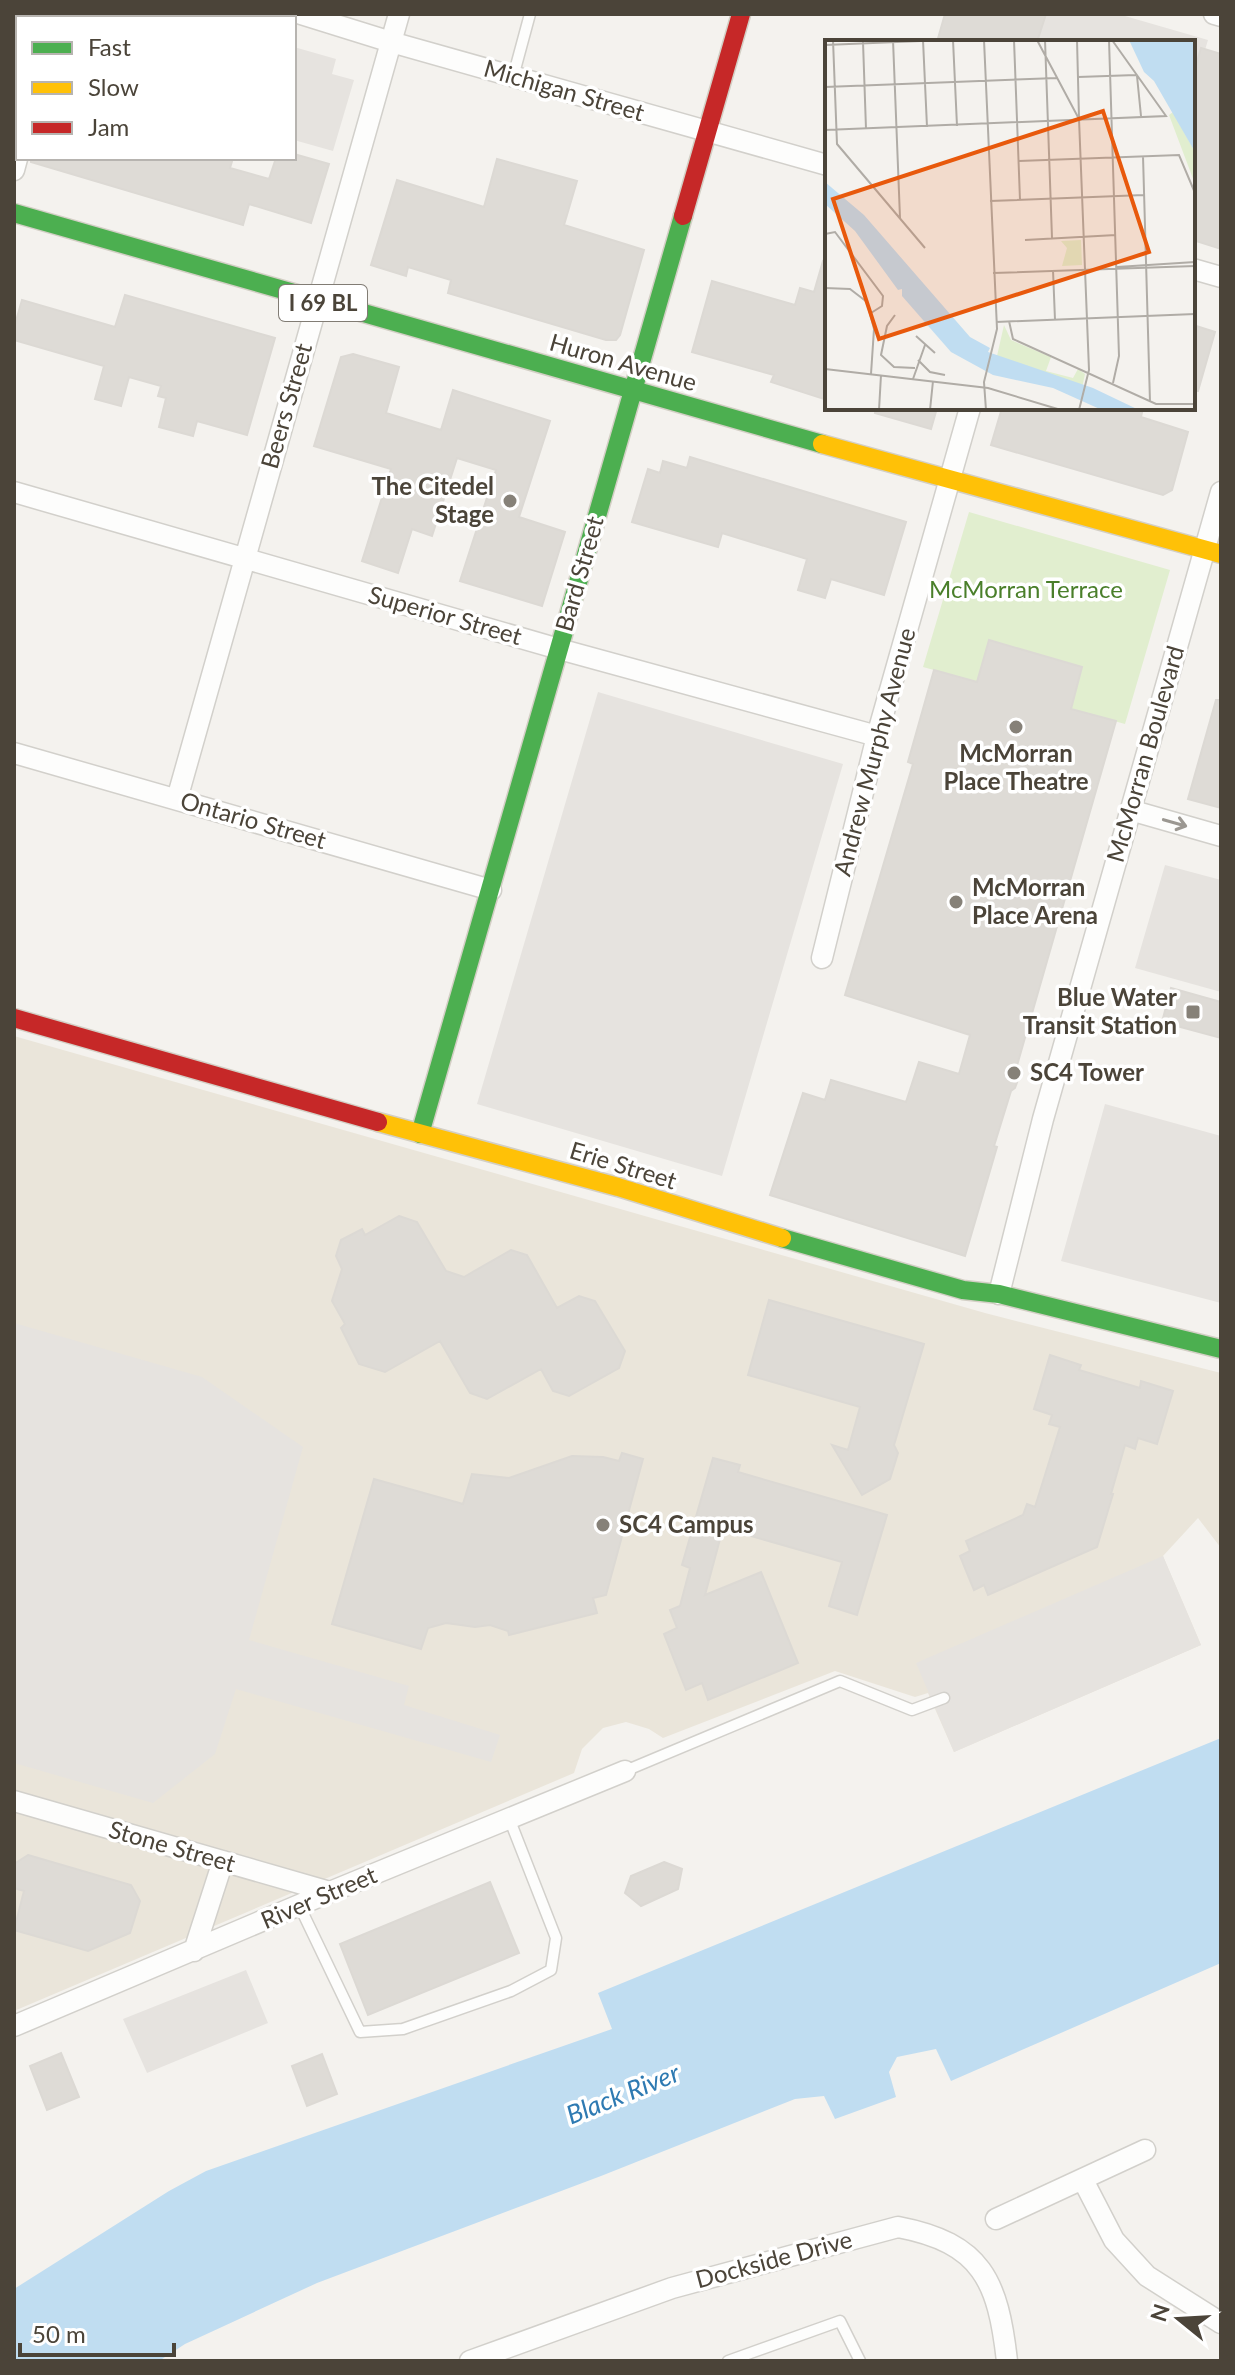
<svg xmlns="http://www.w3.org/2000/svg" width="1235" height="2375" viewBox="0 0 1235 2375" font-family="Lato,sans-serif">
  <rect width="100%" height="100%" fill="#f4f2ee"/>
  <path fill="#eae5da" d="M14 1036 985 1313 1221 1373V1548L1198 1518 1163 1556 1201 1645 954 1752 928 1693 915 1697 835 1671 663 1738 649 1729 626 1722 603 1728 582 1749 574 1773 14 2011Z"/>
  <path fill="#e1eecf" d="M969 512 1170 570 1125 724 1071 709 1082 667 989 641 977 682 923 667Z"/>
  <path fill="#e6e3df" d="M1032 14H1118L1208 40 1193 89V42H1024Z
    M294 47 336 59 332 74 354 80 333 151 294 140Z
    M598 692 843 764 722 1176 477 1104Z
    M1165 865 1221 880V992L1135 968Z
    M1105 1104 1221 1136V1303L1061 1261Z
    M14 1323 202 1377 303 1447 249 1640 409 1686 404 1705 500 1735 491 1762 236 1689 215 1754 153 1803 14 1763Z
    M1163 1556 1201 1645 954 1752 916 1663Z
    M246 1970 268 2023 147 2073 123 2019Z"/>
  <path fill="#c0ddf1" d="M1221 1738V1963L951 2081 936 2049 897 2057 889 2072 896 2097 835 2119 824 2096 795 2099 601 2176 317 2283 185 2344 159 2361H14V2289L169 2191 206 2171 612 2029 598 1993Z"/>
  <path fill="#dedbd6" stroke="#dcd9d4" stroke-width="2" d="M945 14H1046L1037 42H937Z
    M1201 48 1221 54V249L1193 240V76Z
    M294 154 329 164 311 223 249 204 243 225 31 162V158H233L230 168 269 179 276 158H294Z
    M497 159 577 181 564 225 644 250 620 335 616 340H606L448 293 451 280 408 267 406 276 371 265 397 180 484 207Z
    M823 261 827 262V400L771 382 774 375 692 352 712 281 795 305 800 288 814 292Z
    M125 295 275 338 247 435 197 421 193 436 159 427 166 398 158 396 161 386 129 377 121 406 95 399 104 366 14 340V328L22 300 115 327Z
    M1193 325 1215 332 1198 391H1193Z
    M353 354 399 367 386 413 441 430 453 390 550 421 519 517 565 532 542 606 460 581 496 470 457 458 432 536 412 529 398 573 362 561 391 469 314 446 341 357Z
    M876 408H937L931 429 875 413Z
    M1002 408H1143L1141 417 1188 432 1172 490 1163 495 991 445Z
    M690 457 906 522 884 595 831 579 825 598 798 590 807 559 722 533 718 547 632 522 648 469 660 473 663 461 687 468Z
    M989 640 1082 667 1071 709 1116 721 1016 1069 1020 1074 1015 1088 1011 1091 994 1146 997 1147 965 1256 770 1195 803 1093 825 1100 831 1080 906 1102 919 1062 959 1074 970 1035 845 995 913 764 908 762 934 670 977 682Z
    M1216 700H1221V808L1188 799Z
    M1171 988 1221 1002V1038L1162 1022Z
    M399 1216 417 1222 446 1271 464 1277 511 1250 527 1255 557 1308 579 1296 595 1301 625 1351 619 1368 569 1396 553 1391 541 1369 487 1399 470 1393 440 1341 385 1372 359 1364 341 1328 345 1324 332 1301 342 1269 336 1256 341 1240 362 1229 365 1235Z
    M769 1300 924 1344 894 1445 898 1453 890 1479 862 1495 832 1445 848 1450 860 1407 748 1375Z
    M1050 1355 1081 1365 1079 1370 1140 1388 1141 1381 1173 1391 1157 1444 1138 1438 1135 1449 1125 1445 1111 1494H1113L1097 1547 988 1595 984 1585 974 1590 960 1556 970 1551 966 1541 1023 1515 1027 1504 1035 1507 1060 1427 1049 1424 1052 1415 1034 1409Z
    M622 1453 643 1459 606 1595 593 1598 597 1613 509 1635 508 1631 490 1625 475 1627 446 1623 428 1628 421 1649 332 1624 374 1479 463 1504 472 1474 509 1478 572 1456 603 1457 619 1461Z
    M713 1458 740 1465 738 1472 887 1515 857 1615 829 1606 842 1562 723 1528 705 1595 761 1572 798 1663 708 1700 702 1683 686 1690 664 1634 677 1628 670 1610 680 1606 690 1568 682 1565Z
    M28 1855 131 1885 140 1901 130 1933 88 1951 14 1930 24 1891 14 1888V1864Z
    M664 1862 682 1869 678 1889 641 1906 625 1893 631 1876Z
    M490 1882 519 1953 368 2015 340 1944Z
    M61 2053 79 2097 47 2110 30 2066Z
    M322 2054 337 2094 307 2106 292 2066Z"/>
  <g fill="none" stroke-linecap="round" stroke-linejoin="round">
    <defs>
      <path id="lane" d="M14 51 18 52
        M513 77 530 14
        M625 1771 840 1681 912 1710 944 1698
        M299 1905 360 2032 403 2029 511 1991 551 1970 556 1938 509 1818
        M728 2361 840 2321 860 2361"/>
      <path id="street" d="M301 14 391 42 827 165
        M1214 14 1221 16
        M57 18 59 14
        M14 170 18 155
        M1193 269 1221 277
        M14 492 559 649 877 736
        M14 753 491 890
        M177 799 399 14
        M1130 810 1221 836
        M822 958 877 736 970 408
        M999 1294 1043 1119 1221 492
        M14 1801 330 1892
        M194 1951 223 1861
        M14 2026 330 1892 625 1771
        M1083 2180 1114 2240 1147 2276 1221 2323
        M996 2219 1145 2150
        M470 2361 672 2288 898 2227C982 2243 998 2281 1007 2361"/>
      <path id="fast" d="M14 213 822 444
        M420 1134 683 216
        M782 1238 963 1290 999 1294 1221 1349"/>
      <path id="slow" d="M822 444 1221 554
        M378 1122 618 1187 782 1238"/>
      <path id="jam" d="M683 216 741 14
        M14 1018 378 1122"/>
    </defs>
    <use href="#lane" stroke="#d2d0cb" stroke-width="13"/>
    <use href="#street" stroke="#d2d0cb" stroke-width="23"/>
    <use href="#fast" stroke="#d3cfc5" stroke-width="21"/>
    <use href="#slow" stroke="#d3cfc5" stroke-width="21"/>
    <use href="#jam" stroke="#d3cfc5" stroke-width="21"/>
    <use href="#lane" stroke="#fdfdfc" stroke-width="10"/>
    <use href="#street" stroke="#fdfdfc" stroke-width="20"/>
    <use href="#fast" stroke="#4caf50" stroke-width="18"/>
    <use href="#slow" stroke="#ffc107" stroke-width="18"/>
    <use href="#jam" stroke="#c62828" stroke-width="18"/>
  </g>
  <defs><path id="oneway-shaft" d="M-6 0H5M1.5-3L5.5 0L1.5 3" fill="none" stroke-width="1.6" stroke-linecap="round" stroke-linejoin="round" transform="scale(2)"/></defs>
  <use stroke="#9b9791" href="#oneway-shaft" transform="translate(1175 823) rotate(16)"/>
  <g fill="#868178" stroke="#fff" stroke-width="3">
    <circle cx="510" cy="501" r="8"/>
    <circle cx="1016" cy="727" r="8"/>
    <circle cx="956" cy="902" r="8"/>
    <rect x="1185" y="1004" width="16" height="16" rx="4"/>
    <circle cx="1014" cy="1073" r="8"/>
    <circle cx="603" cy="1525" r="8"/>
  </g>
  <g text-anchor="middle" stroke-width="7" stroke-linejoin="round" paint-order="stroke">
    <rect fill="#fff" stroke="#817c74" stroke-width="2" x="279" y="285" width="88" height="36" rx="6"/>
    <g font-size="22" font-weight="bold" fill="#4b4439">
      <text x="323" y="311">I 69 BL</text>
    </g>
    <g font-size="24" fill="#4b4439" stroke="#fff">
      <text transform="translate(564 91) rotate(16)" y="8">Michigan Street</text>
      <text transform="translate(623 363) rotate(16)" y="8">Huron Avenue</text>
      <text transform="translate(287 406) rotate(-74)" y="8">Beers Street</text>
      <text transform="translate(580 574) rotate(-74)" y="8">Bard Street</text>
      <text transform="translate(445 616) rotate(16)" y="8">Superior Street</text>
      <text transform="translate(875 752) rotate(-75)" y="8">Andrew Murphy Avenue</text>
      <text transform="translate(1146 754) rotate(-74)" y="8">McMorran Boulevard</text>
      <text transform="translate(253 821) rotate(16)" y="8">Ontario Street</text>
      <text transform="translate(623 1166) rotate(17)" y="8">Erie Street</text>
      <text transform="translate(172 1847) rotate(16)" y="8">Stone Street</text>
      <text transform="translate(319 1898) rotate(-23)" y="8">River Street</text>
      <text transform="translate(774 2260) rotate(-15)" y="8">Dockside Drive</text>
    </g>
    <g font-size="24" font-weight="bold" fill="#4b4439" stroke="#fff" text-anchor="start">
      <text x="494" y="495" text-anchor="end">The Citedel<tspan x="494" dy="28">Stage</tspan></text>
      <text x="1016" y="762" text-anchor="middle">McMorran<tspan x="1016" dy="28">Place Theatre</tspan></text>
      <text x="972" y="896">McMorran<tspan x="972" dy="28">Place Arena</tspan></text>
      <text x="1177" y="1006" text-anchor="end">Blue Water<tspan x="1177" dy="28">Transit Station</tspan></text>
      <text x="1030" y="1081">SC4 Tower</text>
      <text x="619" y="1533">SC4 Campus</text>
    </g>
    <g font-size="24" fill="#4a7f2a" stroke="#fff">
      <text x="1026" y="598">McMorran Terrace</text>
    </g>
    <g font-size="26" font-style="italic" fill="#2e7ab2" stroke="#fff">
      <text transform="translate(623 2094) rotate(-22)" y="9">Black River</text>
    </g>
  </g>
  <g transform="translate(825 40)">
    <rect width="370" height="370" fill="#f4f2ee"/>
    <path d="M348 72 370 112V144L344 75ZM256 200 257 225 237 226 242 208 236 201ZM179 285 186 300 226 317 221 331 248 338 253 329 260 334 257 348 172 316Z" fill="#e1eecf"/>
    <path d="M304 0H370V112L329 41 319 32ZM0 142 39 175 145 297 165 308 163 312 268 348 314 370H277L228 348 168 335 126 312 77 256V249L73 250 30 191 0 164Z" fill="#c0ddf1"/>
    <path fill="none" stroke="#b0aca6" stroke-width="2" d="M8 0 12 104 100 208M68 0 75 178M98 0 102 87M128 0 132 86M159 0 172 289 159 342 161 370M189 0 195 160M212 0 254 79 264 330 254 370M220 0 227 198M252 0 254 78M284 0 294 316 288 343M38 2 41 89M0 5 120 0M312 36 316 76M253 37 311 35M0 47 232 38M0 90 341 76 287 0M318 116 325 362M194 121 354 115 370 153M165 161 319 155M0 194 10 192 58 256 57 266 46 273M200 200 291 195M292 227 370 222M228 230 230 280M168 233 370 226M0 248 25 249 42 262 49 289 46 334M70 275 62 286 56 315 69 327 90 328M184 281 188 299 331 364H370M171 282 370 274M91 296 110 313M93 320 105 332 120 335M0 329 163 348 236 370M88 339 100 305M54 370 56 335M105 370 108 341"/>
    <path fill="#e8590c" fill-opacity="0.15" stroke="#e8590c" stroke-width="4" d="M278 71 324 212 54 299 8 159Z"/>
    <rect width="370" height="370" fill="none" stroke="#4b4439" stroke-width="4"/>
  </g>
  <rect width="1235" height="2375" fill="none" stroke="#4b4439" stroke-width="32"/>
  <rect x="16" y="16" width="280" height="144" fill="#ffffff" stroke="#b7b4b0" stroke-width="2"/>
  <rect x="32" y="42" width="40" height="12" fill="#4caf50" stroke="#b7b4b0" stroke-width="2"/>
  <text x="88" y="56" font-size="24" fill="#4b4439">Fast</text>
  <rect x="32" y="82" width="40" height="12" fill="#ffc107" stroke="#b7b4b0" stroke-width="2"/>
  <text x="88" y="96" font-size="24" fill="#4b4439">Slow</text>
  <rect x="32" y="122" width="40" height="12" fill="#c62828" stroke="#b7b4b0" stroke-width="2"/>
  <text x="88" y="136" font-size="24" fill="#4b4439">Jam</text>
  <g transform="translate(1179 2319) rotate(288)" stroke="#ffffff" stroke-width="6" paint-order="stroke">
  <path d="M0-6L14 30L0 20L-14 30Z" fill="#4b4439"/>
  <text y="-12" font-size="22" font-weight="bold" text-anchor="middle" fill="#4b4439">N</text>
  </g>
  <path d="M20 2343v12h154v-12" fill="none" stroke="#4b4439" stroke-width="4"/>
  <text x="32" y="2343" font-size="24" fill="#4b4439" stroke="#ffffff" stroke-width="6" paint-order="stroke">50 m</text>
</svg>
